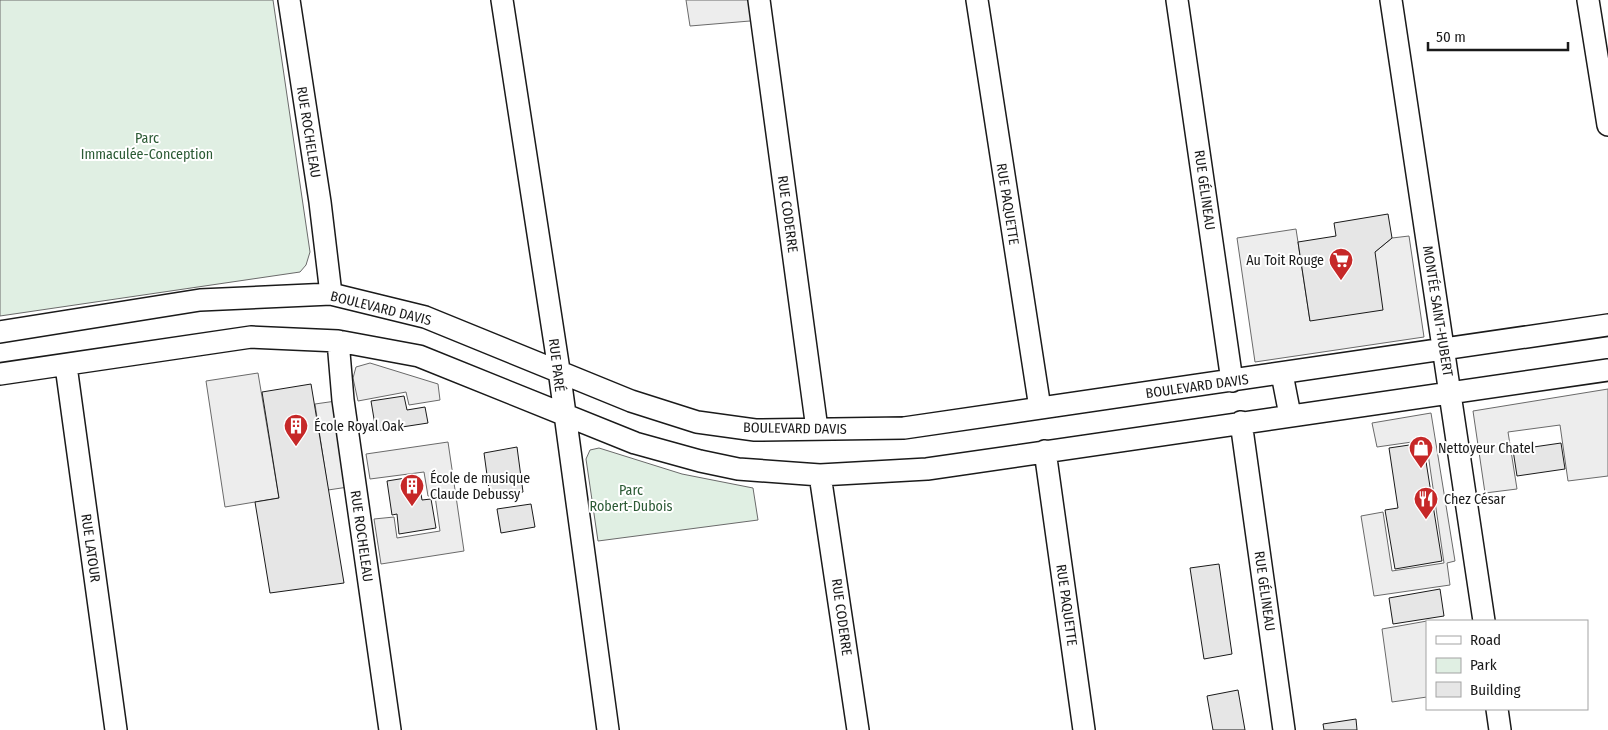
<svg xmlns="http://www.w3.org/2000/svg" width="1608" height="730" viewBox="0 0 1608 730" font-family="'Fira Sans Condensed',sans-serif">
  <rect width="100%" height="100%" fill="#fff"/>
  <path fill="#e0efe3" stroke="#6a6a6a" d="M0 0H273L310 252 306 265 300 272 0 316Z
    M599 448 682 474 753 488 758 520 598 541 586 459 590 450Z"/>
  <path fill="#ededed" stroke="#6a6a6a" d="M686 0H759L762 20 690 26Z
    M1296 229 1310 321 1375 252 1392 238 1409 236 1424 337 1255 362 1237 238Z
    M370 363 438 384 440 400 409 405 406 392 358 401 353 378 356 367Z
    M258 373 279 498 225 507 206 381Z
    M1608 389V476L1568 481 1560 425 1508 432 1517 489 1485 493 1473 411Z
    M343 400 355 486 328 490 315 404Z
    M1431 413 1455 561 1447 563 1450 585 1374 596 1361 516 1383 512 1392 571 1444 563 1426 440 1377 447 1372 423Z
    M448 442 464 551 381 564 374 519 394 517 397 538 440 531 435 496H428L424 472 370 479 366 454Z
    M1427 621V697L1392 702 1382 629Z"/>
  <path fill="#e6e6e6" stroke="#1a1a1a" d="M1388 214 1392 238 1375 252 1383 310 1310 321 1298 242 1336 236 1334 223Z
    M311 384 344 583 270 593 255 502 279 498 262 392Z
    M404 396 407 410 425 407 428 423 376 431 371 401Z
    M1423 443 1442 561 1395 569 1385 510 1398 508 1389 448Z
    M1561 443 1565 469 1517 476 1513 450Z
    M517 447 523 492 490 497 484 453Z
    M418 476 422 500 431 499 436 528 399 534 397 514 392 515 387 481Z
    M531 504 535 527 501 533 497 509Z
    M1219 564 1232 654 1204 659 1190 568Z
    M1440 589 1444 616 1393 624 1389 598Z
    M1238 690 1245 730H1213L1207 696Z
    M1356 719 1357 730H1324L1323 724Z"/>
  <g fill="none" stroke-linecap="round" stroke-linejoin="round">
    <defs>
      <path id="minor" d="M289 0 320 202 331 294
        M502 0 559 370 608 730
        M759 0 817 429
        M977 0 1040 408
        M1177 0 1232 381
        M1391 0 1484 621
        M1588 0 1608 125
        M0 332 200 300 331 294 425 317 631 401 697 422 755 430 904 428 1608 325
        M338 341 343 400 390 730
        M66 366 116 730
        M0 374 251 337 338 341 419 356 635 443 700 461 738 469 820 475 927 469 1608 370
        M1282 374 1290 415
        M1241 422 1284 730
        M1045 451 1084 730
        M820 475 858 730
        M1497 709 1500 730"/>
    </defs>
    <use href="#minor" stroke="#1a1a1a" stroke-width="24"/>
    <use href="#minor" stroke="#fff" stroke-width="21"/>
  </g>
  <defs>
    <symbol id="supermarket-pin" viewBox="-11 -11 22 30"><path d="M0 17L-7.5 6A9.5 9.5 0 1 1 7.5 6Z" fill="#c62828" stroke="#fff"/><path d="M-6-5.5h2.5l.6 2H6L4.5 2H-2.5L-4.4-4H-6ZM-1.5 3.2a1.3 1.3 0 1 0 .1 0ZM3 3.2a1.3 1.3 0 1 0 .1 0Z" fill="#fff"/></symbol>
    <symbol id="building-pin" viewBox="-11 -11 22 30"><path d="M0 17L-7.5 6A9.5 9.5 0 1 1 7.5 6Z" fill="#c62828" stroke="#fff"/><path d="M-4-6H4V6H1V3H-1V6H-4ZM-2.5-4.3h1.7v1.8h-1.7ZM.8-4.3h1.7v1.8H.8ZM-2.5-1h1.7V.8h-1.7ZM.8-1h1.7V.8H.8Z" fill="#fff"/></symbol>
    <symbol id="shop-pin" viewBox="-11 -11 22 30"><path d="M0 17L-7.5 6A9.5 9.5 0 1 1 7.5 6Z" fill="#c62828" stroke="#fff"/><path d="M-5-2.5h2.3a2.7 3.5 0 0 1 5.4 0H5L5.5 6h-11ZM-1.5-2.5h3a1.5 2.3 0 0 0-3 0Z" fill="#fff"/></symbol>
    <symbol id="restaurant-pin" viewBox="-11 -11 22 30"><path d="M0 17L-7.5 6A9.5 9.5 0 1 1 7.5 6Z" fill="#c62828" stroke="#fff"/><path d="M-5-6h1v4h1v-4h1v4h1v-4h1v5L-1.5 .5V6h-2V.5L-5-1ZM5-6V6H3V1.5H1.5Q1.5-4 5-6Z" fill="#fff"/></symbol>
  </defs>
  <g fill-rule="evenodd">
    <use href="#supermarket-pin" x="1327" y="246" width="28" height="38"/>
    <use href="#building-pin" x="282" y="412" width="28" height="38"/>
    <use href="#shop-pin" x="1407" y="434" width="28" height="38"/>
    <use href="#building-pin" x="398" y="472" width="28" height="38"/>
    <use href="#restaurant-pin" x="1412" y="485" width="28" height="38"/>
  </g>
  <g text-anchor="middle" stroke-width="4" stroke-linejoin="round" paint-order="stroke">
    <g font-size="14" fill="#1a1a1a" stroke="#fff">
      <text transform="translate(309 132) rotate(81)" y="5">RUE ROCHELEAU</text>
      <text transform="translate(1205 190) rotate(82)" y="5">RUE GÉLINEAU</text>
      <text transform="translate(1008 204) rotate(81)" y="5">RUE PAQUETTE</text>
      <text transform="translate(788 214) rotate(82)" y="5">RUE CODERRE</text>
      <text transform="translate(381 308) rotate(14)" y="5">BOULEVARD DAVIS</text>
      <text transform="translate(1438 311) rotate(81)" y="5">MONTÉE SAINT-HUBERT</text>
      <text transform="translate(557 365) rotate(83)" y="5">RUE PARÉ</text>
      <text transform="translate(1197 386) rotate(-8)" y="5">BOULEVARD DAVIS</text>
      <text transform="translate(795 428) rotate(1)" y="5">BOULEVARD DAVIS</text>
      <text transform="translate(362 536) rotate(82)" y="5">RUE ROCHELEAU</text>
      <text transform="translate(91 548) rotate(82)" y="5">RUE LATOUR</text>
      <text transform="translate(1265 591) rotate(82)" y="5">RUE GÉLINEAU</text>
      <text transform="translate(1067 605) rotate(82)" y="5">RUE PAQUETTE</text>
      <text transform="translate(842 617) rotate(82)" y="5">RUE CODERRE</text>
    </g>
    <g font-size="14" fill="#2b5a34" stroke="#fff">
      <text x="147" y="143">Parc<tspan x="147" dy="16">Immaculée-Conception</tspan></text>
      <text x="631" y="495">Parc<tspan x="631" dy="16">Robert-Dubois</tspan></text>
    </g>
    <g font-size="14" fill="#1a1a1a" stroke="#fff" text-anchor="start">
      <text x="1324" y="265" text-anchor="end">Au Toit Rouge</text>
      <text x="314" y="431">École Royal Oak</text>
      <text x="1438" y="453">Nettoyeur Chatel</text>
      <text x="430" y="483">École de musique<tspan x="430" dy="16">Claude Debussy</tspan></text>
      <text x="1444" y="504">Chez César</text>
    </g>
  </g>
  <rect x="1426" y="620" width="162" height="90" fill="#ffffff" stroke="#a3a3a3"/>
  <rect x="1436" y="636" width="25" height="8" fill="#ffffff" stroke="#a3a3a3"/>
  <text x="1470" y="645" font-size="15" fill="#1a1a1a">Road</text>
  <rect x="1436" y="658" width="25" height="15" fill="#e0efe3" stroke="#a3a3a3"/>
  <text x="1470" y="670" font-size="15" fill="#1a1a1a">Park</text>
  <rect x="1436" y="682" width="25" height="15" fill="#e6e6e6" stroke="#a3a3a3"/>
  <text x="1470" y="695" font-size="15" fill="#1a1a1a">Building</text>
  <path d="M1428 42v8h140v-8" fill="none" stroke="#1a1a1a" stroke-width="2.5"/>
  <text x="1436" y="42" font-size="15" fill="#1a1a1a" stroke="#ffffff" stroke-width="4" paint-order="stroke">50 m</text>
</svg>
